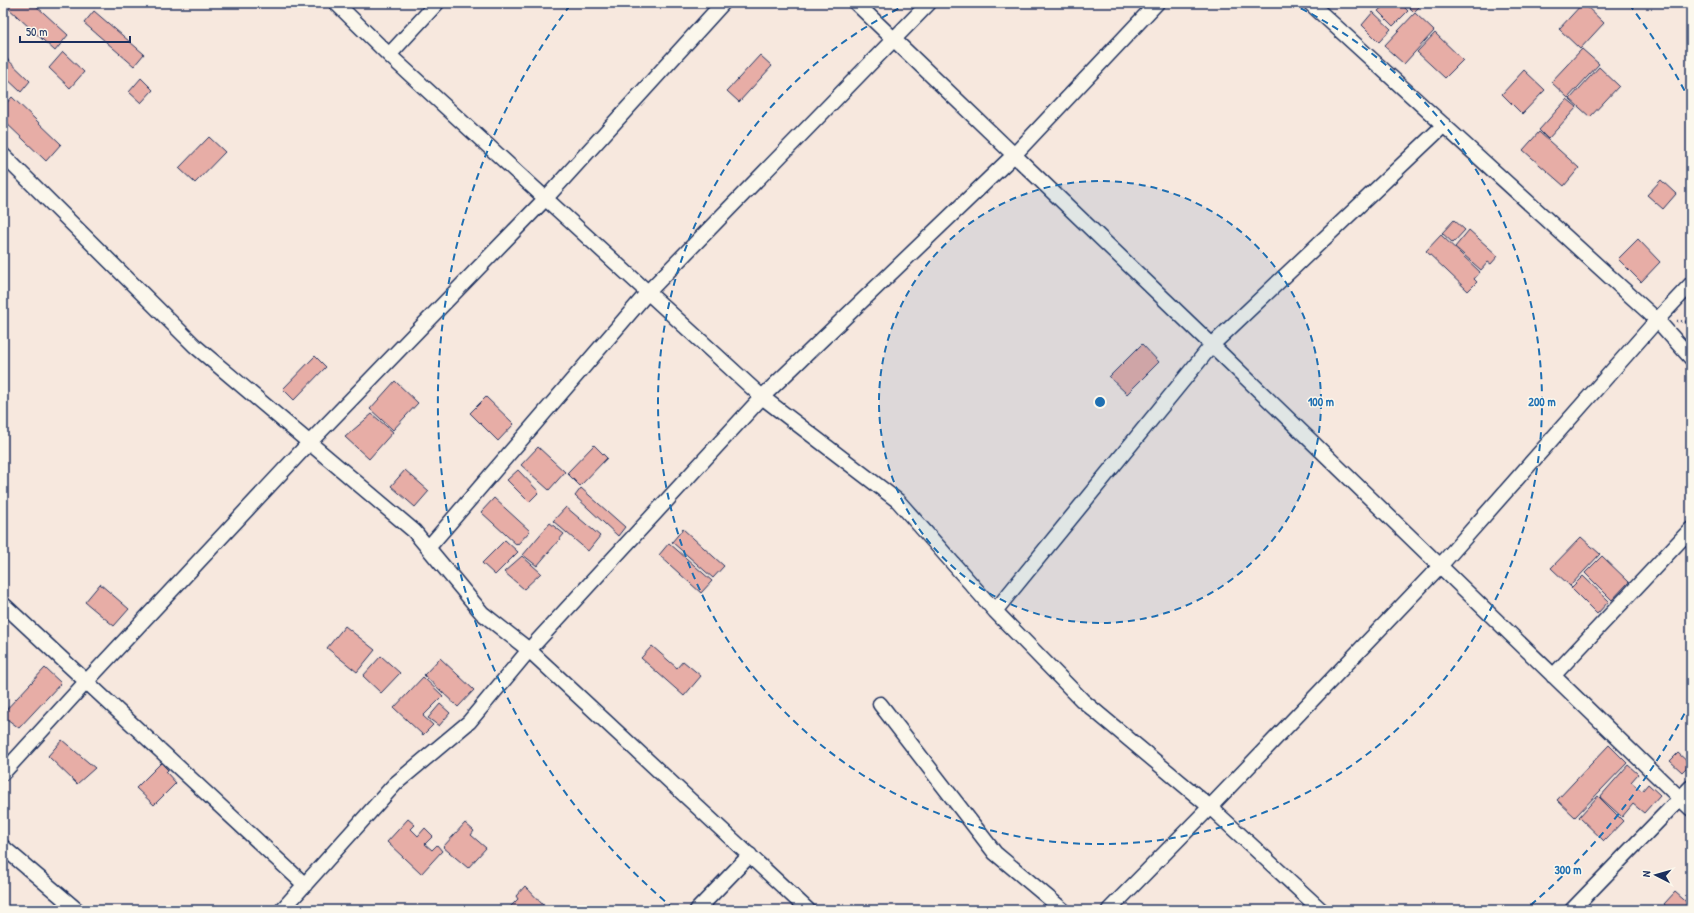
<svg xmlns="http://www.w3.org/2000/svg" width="1694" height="913" viewBox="0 0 1694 913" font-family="'Patrick Hand',sans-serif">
  <rect width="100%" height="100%" fill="#f7e8de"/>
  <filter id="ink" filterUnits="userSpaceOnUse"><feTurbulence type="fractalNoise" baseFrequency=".025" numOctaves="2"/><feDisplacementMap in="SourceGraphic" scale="8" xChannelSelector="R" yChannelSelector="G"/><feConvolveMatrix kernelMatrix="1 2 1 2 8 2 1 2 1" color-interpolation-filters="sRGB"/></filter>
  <g filter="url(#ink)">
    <path fill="#e7ada6" stroke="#1b2f5e" d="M9 3H33L68 35 55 51 6 6Z
      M1387 3H1400L1408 11 1393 26 1378 11Z
      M1405 3H1423L1414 12Z
      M1583 3 1604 23 1580 49 1559 29Z
      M94 11 144 54 134 66 84 23Z
      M1373 12 1391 29 1379 42 1362 25Z
      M1415 13 1434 31 1404 64 1384 46Z
      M1435 33 1463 60 1445 78 1417 52Z
      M1582 49 1599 64 1568 98 1551 82Z
      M63 52 84 72 70 88 49 68Z
      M3 55 30 81 21 92 3 75Z
      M760 55 772 66 739 102 727 91Z
      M1599 67 1619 86 1590 117 1570 99Z
      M1524 70 1545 90 1522 114 1502 94Z
      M141 78 153 90 141 103 129 92Z
      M12 97 61 144 46 161 3 120V107Z
      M1567 99 1577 107 1548 139 1539 130Z
      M1539 132 1579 168 1564 186 1523 150Z
      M209 137 225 152 195 183 179 168Z
      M1661 180 1676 194 1663 209 1647 195Z
      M1454 220 1465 230 1453 243 1442 233Z
      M1469 230 1498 256 1491 264 1488 262 1481 270 1455 247Z
      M1441 235 1480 272 1474 279 1477 282 1468 291 1426 251Z
      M1638 239 1660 262 1641 282 1618 259Z
      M1142 344 1159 362 1127 394 1109 377Z
      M315 356 326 367 294 400 283 389Z
      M395 381 418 403 393 430 370 409Z
      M486 397 514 424 498 441 470 413Z
      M372 414 393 432 369 459 345 437Z
      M594 445 607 458 580 486 567 473Z
      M538 447 565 472 549 490 521 465Z
      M405 470 429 491 415 507 391 486Z
      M518 470 539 492 529 502 507 480Z
      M581 488 625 527 618 536 575 496Z
      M494 498 530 531 517 545 481 512Z
      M566 507 600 536 588 551 553 521Z
      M550 523 564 534 537 566 523 555Z
      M683 529 724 566 713 578 672 542Z
      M1581 537 1600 554 1570 586 1551 568Z
      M505 540 518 552 495 575 482 563Z
      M669 543 712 581 701 593 659 555Z
      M522 556 541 573 524 589 504 572Z
      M1602 556 1629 582 1612 600 1585 573Z
      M1583 576 1609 601 1597 614 1571 588Z
      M100 584 129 609 114 626 85 602Z
      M345 626 375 650 357 672 327 648Z
      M652 646 677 668 683 661 701 676 684 696 641 658Z
      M381 656 400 673 381 693 363 676Z
      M440 658 474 690 458 707 424 675Z
      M45 668 61 683 19 728 3 716V713Z
      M423 677 443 696 423 716 433 725 423 735 394 708Z
      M440 704 450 713 439 726 428 718Z
      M62 740 95 768 77 784 48 756Z
      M1609 745 1627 763 1575 817 1557 800Z
      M1678 753 1690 764 1682 772 1670 761Z
      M161 763 168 770 166 772 176 783 154 805 136 788Z
      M1628 765 1638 774 1631 782 1642 791 1648 784 1660 795 1644 813 1633 804 1622 817 1600 797Z
      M1598 796 1623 821 1604 841 1579 817Z
      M408 819 415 825 411 829 418 836 425 828 433 836 425 844 432 850 437 845 442 851 421 874 387 842Z
      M465 823 474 831 471 835 486 848 468 868 443 847Z
      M525 886 545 907 542 910H507L518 899 516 896Z
      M1675 892 1691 906V910H1670L1664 904Z"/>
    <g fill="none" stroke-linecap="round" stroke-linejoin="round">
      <defs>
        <path id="street" d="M336 3 389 55 762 397 898 501 995 611 1082 700 1210 807 1321 910
          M856 3 1212 345 1691 809
          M1310 3 1657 320 1691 358
          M389 55 437 3
          M3 155 195 346 414 531 482 613 529 650 808 910
          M428 548 648 292 929 3
          M3 604 305 885
          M995 611 1212 345 1444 125
          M1553 676 1691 529
          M880 704 995 853 1063 910
          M3 773 86 682 310 442 546 198 723 3
          M3 847 77 910
          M282 910 395 784 469 722 529 650 762 397 1015 154 1157 3
          M697 910 750 855
          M1109 910 1210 807 1440 566 1657 320 1691 284
          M1572 910 1691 787"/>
      </defs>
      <use href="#street" stroke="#1b2f5e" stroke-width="17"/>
      <path stroke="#1b2f5e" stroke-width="2.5" stroke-dasharray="1 3" stroke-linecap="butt" d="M1677 321 1691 322"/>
      <use href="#street" stroke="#fbf7ec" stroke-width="14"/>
    </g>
  </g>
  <circle cx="1100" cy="402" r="221" fill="#1f6fb2" fill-opacity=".12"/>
  <g fill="none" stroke="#1f6fb2" stroke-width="2" stroke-dasharray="7 5">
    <circle cx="1100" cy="402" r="221"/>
    <path d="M1290 3A442 442 0 1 1 910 3"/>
    <path d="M1690 703A662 662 0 0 1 1526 909M674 909A662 662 0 0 1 571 4M1629 4A662 662 0 0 1 1690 101"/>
  </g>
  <circle cx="1100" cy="402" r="6" fill="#1f6fb2" stroke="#fbf7ec" stroke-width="2"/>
  <g font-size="12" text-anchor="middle" font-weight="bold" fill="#1f6fb2" stroke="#fbf7ec" stroke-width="3" stroke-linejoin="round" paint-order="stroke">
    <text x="1321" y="406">100 m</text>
    <text x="1542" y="406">200 m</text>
    <text x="1568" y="874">300 m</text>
  </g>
  <rect width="1694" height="913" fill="none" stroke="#fbf7ec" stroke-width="16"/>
  <rect x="8" y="8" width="1678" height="897" fill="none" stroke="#1b2f5e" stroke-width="1.5" filter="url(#ink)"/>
  <g transform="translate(1656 875) rotate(276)" stroke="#fbf7ec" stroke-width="3" paint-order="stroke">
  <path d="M0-3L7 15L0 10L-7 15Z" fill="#1b2f5e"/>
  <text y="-6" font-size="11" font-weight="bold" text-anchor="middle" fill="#1b2f5e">N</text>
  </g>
  <path d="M20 36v6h110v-6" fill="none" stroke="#1b2f5e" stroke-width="2"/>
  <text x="26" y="36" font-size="12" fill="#1b2f5e" stroke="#fbf7ec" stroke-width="3" paint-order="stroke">50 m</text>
</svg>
